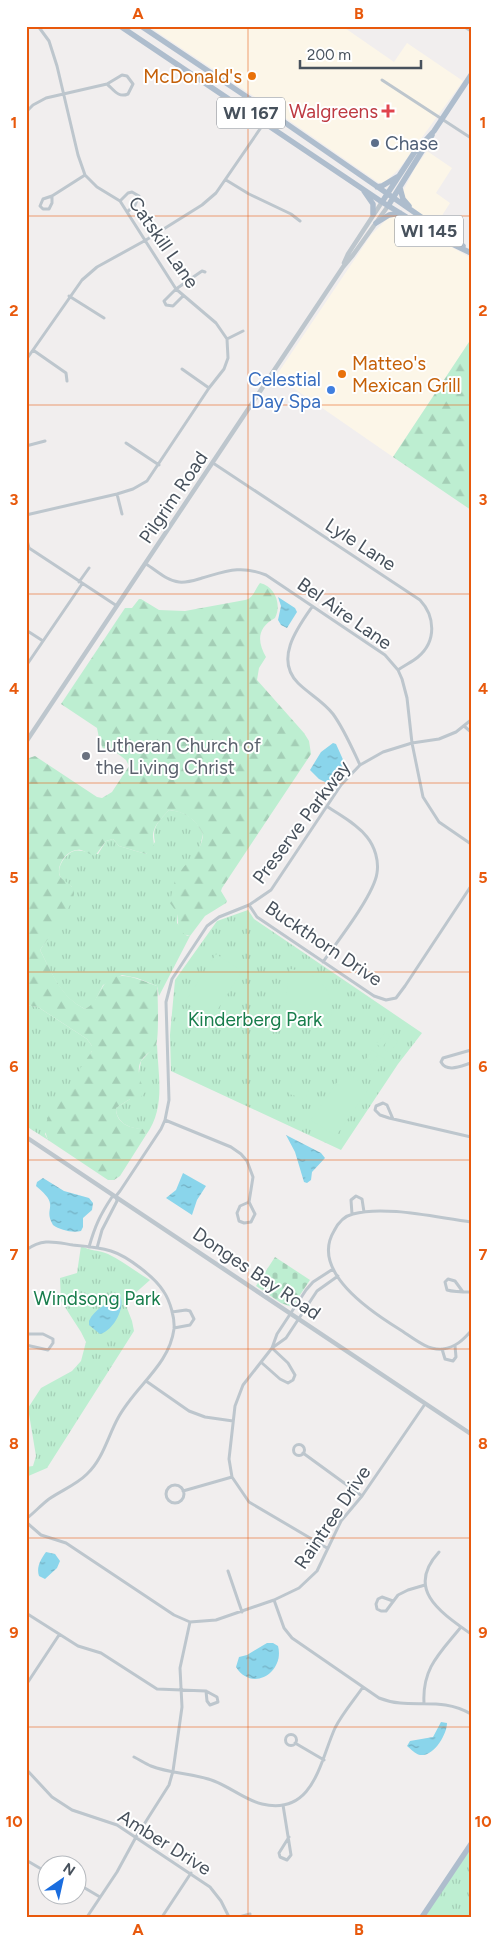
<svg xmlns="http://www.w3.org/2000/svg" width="497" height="1943" viewBox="0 0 497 1943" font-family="Figtree,sans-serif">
  <defs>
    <pattern id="grass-tufts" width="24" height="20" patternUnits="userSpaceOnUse" patternTransform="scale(1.25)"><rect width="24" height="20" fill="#bdeed1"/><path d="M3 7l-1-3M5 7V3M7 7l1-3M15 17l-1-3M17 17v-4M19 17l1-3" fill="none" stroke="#a4ceb6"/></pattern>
    <pattern id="forest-firs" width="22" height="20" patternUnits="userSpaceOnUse" patternTransform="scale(1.25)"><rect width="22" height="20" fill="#bdeed1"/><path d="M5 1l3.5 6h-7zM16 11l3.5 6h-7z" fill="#a4ceb6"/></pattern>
    <pattern id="cemetery-stones" width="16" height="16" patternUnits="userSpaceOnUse" patternTransform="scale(1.25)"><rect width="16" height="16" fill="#bdeed1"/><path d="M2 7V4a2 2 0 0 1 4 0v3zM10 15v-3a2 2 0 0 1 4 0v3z" fill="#a4ceb6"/></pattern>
    <pattern id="water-ripples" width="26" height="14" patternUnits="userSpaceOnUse" patternTransform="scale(1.25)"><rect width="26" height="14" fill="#8ad5eb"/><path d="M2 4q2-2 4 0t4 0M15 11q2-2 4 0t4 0" fill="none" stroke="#73afc2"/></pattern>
  </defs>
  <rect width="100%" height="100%" fill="#f1eeee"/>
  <path fill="#fcf6e8" d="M148 26H342L394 62 407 43 463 81 399 169 385 182 379 183 264 103Z
    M427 151 452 168 436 193 450 203 436 225 412 207 404 198 403 191 415 168Z
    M393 216 407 222 471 258V339L393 457 276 376 371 235 387 219Z"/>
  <path fill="url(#grass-tufts)" d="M169 810C186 812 195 818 203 834L199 851 180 872 177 923 187 936H190L159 996 157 986 137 978 122 975 103 985 93 1005 85 1009C60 997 52 973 40 950L67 909 72 887C68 884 62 881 60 876 56 867 66 853 74 851 82 849 90 854 98 854L106 841 113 839 119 846 146 854 155 842C151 827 160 820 169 810Z
    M248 910 254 919 422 1033 398 1064 341 1150 171 1071 170 1035 175 980 217 921Z
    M26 1005 38 1007 87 1039 92 1046V1051L45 1134 48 1140 26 1126Z
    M157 1044C158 1076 166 1108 146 1135L143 1129C130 1129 116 1123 116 1108L130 1099 138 1078 141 1061Z
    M81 1246C90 1251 99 1250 108 1254 123 1261 136 1272 150 1280L132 1296 127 1308 132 1321 134 1331 47 1468 26 1477V1467L33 1466 36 1456 28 1408 41 1388 72 1371 81 1361 86 1342 81 1332 61 1301 60 1278 77 1273Z
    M466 1850 471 1852V1917H422Z"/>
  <path fill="url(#forest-firs)" d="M471 339V510L393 457Z
    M260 583C275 586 282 605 275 618 257 628 257 641 266 657L259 668 257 680 304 733 309 741 311 754 222 888 221 891 227 901 226 903 205 916 190 936C174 932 180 924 177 914 176 910 172 906 170 903 172 893 173 882 179 873 189 859 202 852 203 834 195 819 186 812 169 810 164 816 157 822 154 830 150 842 160 843 146 854L119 846 113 839 106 841 95 856C90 855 85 851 81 850 69 848 58 862 59 873 60 882 75 883 74 894 72 908 49 937 40 950 52 973 61 997 85 1009 95 1004 96 997 102 988 115 966 139 980 157 986 158 994 159 1039 156 1045 154 1050 149 1052 145 1056 134 1066 140 1081 145 1092L139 1099H130L116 1108C116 1124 130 1128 143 1129L146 1135 120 1176 114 1180H108L48 1140C44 1130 45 1125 49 1115L92 1051V1046L87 1039 38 1007 26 1005V759L35 756 97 797 102 798 112 792 129 766 126 760 113 750 108 753 105 752 100 743 97 728 61 704 125 608H132L139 599H141L159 610 185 611 245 600C253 599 255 589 260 583Z"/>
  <path fill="url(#cemetery-stones)" d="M275 1257 310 1280 292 1307 281 1303 256 1286Z"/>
  <path fill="#bdeed1" d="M216 954 242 971 211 1020 185 1002Z
    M290 969C321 973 336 991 330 1023L288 1019 285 1016 284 1012Z
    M385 1032 390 1036 382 1048 376 1044Z
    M392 1037 398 1041 389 1053 384 1049Z
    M372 1050 378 1054 369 1066 364 1062Z
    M379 1055 385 1059 377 1071 371 1067Z
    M345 1071 369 1088 336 1136 311 1120Z
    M292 1083 309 1088 306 1099 289 1094Z"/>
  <path fill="url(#water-ripples)" d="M278 597 295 608 297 612 287 628 281 625 278 620 281 606Z
    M333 743 336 744 345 764 331 782 327 783 319 779 310 770 321 752Z
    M286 1135 321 1153 325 1158 312 1172 311 1180 307 1183 304 1182 295 1152Z
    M183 1173 206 1186 197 1200 192 1215 166 1198 176 1190Z
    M43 1178 64 1191 89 1198 93 1203 92 1210 83 1218V1227L81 1231C72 1233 60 1230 53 1225 42 1207 62 1207 36 1186L37 1182Z
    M118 1295H120C126 1308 113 1331 100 1334L89 1325V1321C94 1309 108 1304 118 1295Z
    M46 1552 55 1554 60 1561 57 1568 45 1579 39 1576C36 1567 41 1559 46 1552Z
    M267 1643H273L278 1646C285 1672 252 1693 236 1667L239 1657 247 1655Z
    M441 1722 447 1723C447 1734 434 1757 420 1755 415 1754 411 1749 407 1746L410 1741 433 1737Z"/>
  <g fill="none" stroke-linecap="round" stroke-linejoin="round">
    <path stroke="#bdc6cd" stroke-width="3" d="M463 26 471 31
      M26 29 30 26
      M382 80 471 138
      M26 112 33 105 46 98 107 84 122 75 127 76 133 84 128 94C118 98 114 90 107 84
      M226 180 249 194 291 214 300 221
      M52 196V203L49 209H43L40 206 43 199 52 196 85 175
      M120 201 128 193 132 192 139 196 135 205 127 212
      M69 296 104 318
      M183 296 173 306 166 305 164 301 176 289 202 271 205 272
      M227 339 243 331
      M33 350 66 373 67 381
      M26 360 82 280 97 267 146 240 202 205 216 193 271 113
      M182 369 209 388
      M126 443 159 465
      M26 446 45 441
      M213 463 420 600C435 616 437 641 418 657 412 662 405 665 398 670
      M117 494 122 514
      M26 515 117 494 133 489 147 481 209 388 224 369 228 358 227 339 216 323 176 289 120 201 97 187 85 175 78 155 57 66 49 41 38 26
      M26 536 29 548 117 606
      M146 564C156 570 167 581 179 582 187 583 195 580 202 578 227 571 241 565 266 575L385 655 398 670 402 679 407 698 412 743 423 797 439 822 471 844
      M79 582 89 568
      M312 607C298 627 274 659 298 683 309 694 323 701 333 714 344 729 352 748 360 765
      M26 630 43 641
      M26 666 82 584
      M464 726 471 732
      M249 905 257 917 374 996 386 1000 396 998 405 986 471 886
      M323 962C337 942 374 895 377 873 379 861 375 847 367 837 357 824 341 816 328 807
      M471 1050 443 1058 441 1062C447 1073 461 1066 471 1063
      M393 1119 387 1105 383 1103 376 1106 375 1110 380 1115 389 1118 471 1137
      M165 1120 231 1147 241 1154 247 1161 253 1177 249 1202 240 1206 237 1213 239 1221 244 1223 251 1222 255 1214 249 1202
      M352 1214 351 1200 356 1196 362 1199 364 1212
      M471 1222C438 1218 385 1205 353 1214 344 1216 338 1223 334 1231 310 1271 370 1311 399 1329 412 1337 427 1351 443 1349 456 1347 463 1340 471 1331
      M89 1247C95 1226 100 1215 112 1197L116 1196 120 1191 161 1129 165 1120 169 1100 166 1002 172 979 207 926 219 917 249 905 271 890 341 785 360 765 383 752 412 743 439 739 456 732 471 720
      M97 1248 102 1230 117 1201 116 1197
      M26 1250C43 1238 54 1242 73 1245 85 1246 99 1247 111 1251 127 1256 155 1277 164 1292 170 1301 175 1318 174 1329 169 1366 135 1386 118 1418 108 1436 103 1459 87 1474 76 1485 62 1490 49 1499 41 1505 34 1513 26 1519
      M463 1292 455 1281 448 1279 445 1282 447 1290C454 1292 463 1292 471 1292
      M172 1312 186 1310 190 1311 194 1319 190 1325 174 1328
      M26 1334H43L53 1339V1343L48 1350 26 1345
      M272 1348 286 1338 317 1291 338 1276
      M442 1349 445 1359 453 1361 456 1357 455 1346
      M262 1363 280 1379 288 1383 293 1380 295 1375 288 1363 272 1348
      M146 1381 189 1411 205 1417 233 1421
      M293.5 1450a5.5 5.5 0 1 1 11 0a5.5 5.5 0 1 1-11 0Z
      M303 1453 362 1496
      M166 1494a9 9 0 1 1 18 0a9 9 0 1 1-18 0Z
      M183 1491 232 1477
      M26 1522 41 1535 66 1543 174 1615 190 1622 216 1620 274 1600 299 1588 317 1571 341 1521 362 1496 425 1404
      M327 1548 249 1502 232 1477 229 1459 235 1406 243 1385 272 1348 277 1334 306 1290 313 1282 333 1269
      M439 1552C405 1589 440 1612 471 1634
      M228 1571 242 1612
      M274 1600 284 1628 292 1638 379 1698C411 1711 439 1695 471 1714
      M393 1601 382 1597 378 1599 376 1604 377 1609 381 1611H386L398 1595 408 1590 425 1585
      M26 1613 78 1646 101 1653 157 1689 206 1691 217 1697 218 1702 210 1705 207 1701 206 1691
      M26 1685 59 1635
      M424 1703C422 1668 440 1653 461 1627
      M285.5 1740a5.5 5.5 0 1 1 11 0a5.5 5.5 0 1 1-11 0Z
      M295 1743 324 1760
      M134 1757C140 1760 146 1764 151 1766 171 1774 194 1773 214 1781 230 1787 247 1801 262 1804 314 1816 320 1761 335 1728 342 1714 354 1700 363 1687
      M26 1769 52 1797 72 1810 117 1825 210 1887 221 1901 229 1917
      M283 1805 291 1855 287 1860 280 1857 279 1853 289 1837
      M26 1860 48 1873
      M78 1884 100 1897
      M87 1917 117 1872 136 1837 169 1785 173 1771 182 1707 180 1668 190 1622
      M162 1917 191 1873
      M239 1917 250 1914"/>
    <path stroke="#bdc6cd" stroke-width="4.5" d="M344 263 348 254 382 202
      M26 742 343 267 353 255 388 206
      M26 1137 471 1434"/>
    <path stroke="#aebdcd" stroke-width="5.5" d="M120 26 382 202 444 240 471 253
      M141 26 271 113 463 246
      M377 187 382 186 397 177
      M400 188 403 199 409 206
      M364 191 373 204V214
      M382 202 414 153 434 131 471 75
      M388 206 432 135
      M376 223 389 215 400 213
      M422 1917 471 1844"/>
  </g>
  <path fill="none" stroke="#e8590c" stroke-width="1" stroke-opacity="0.55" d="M248 26V1917M26 216H471M26 405H471M26 594H471M26 783H471M26 972H471M26 1160H471M26 1349H471M26 1538H471M26 1727H471"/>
  <g fill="#e8710a" stroke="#fff" stroke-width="2">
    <circle cx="252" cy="76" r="5"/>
    <circle cx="342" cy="374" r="5"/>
  </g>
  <path fill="#e0444e" stroke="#fff" stroke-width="2" d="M385.5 103.5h5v5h5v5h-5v5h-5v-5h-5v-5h5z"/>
  <circle fill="#5c6f8a" stroke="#fff" stroke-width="2" cx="375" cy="143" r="5"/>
  <circle fill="#3f7fe0" stroke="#fff" stroke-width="2" cx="331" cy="390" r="5"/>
  <circle fill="#6b7280" stroke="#fff" stroke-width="2" cx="86" cy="756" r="5"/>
  <g text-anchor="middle" stroke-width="4" stroke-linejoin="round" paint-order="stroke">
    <g fill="#fff" stroke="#7e858d" stroke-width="1">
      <rect x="217" y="97.5" width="68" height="31" rx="4"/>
      <rect x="395" y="215.5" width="68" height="31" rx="4"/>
    </g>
    <g font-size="18" font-weight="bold" fill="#47515c">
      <text x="251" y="119">WI 167</text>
      <text x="429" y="237">WI 145</text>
    </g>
    <g font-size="19" fill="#c56008" stroke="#fff" text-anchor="end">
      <text x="242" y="83">McDonald's</text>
      <text x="352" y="370" text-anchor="start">Matteo's<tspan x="352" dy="22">Mexican Grill</tspan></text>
    </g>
    <g font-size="19" fill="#be3a42" stroke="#fff" text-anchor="end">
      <text x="378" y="118">Walgreens</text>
    </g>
    <g font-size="19" fill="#4e5e75" stroke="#fff" text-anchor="start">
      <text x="385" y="150">Chase</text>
    </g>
    <g font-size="19" fill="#47515c" stroke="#fff">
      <text transform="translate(164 242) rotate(55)" y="7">Catskill Lane</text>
      <text transform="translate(173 497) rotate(-56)" y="7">Pilgrim Road</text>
      <text transform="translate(361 544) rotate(33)" y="7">Lyle Lane</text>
      <text transform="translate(345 613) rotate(35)" y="7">Bel Aire Lane</text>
      <text transform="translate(301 822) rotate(-53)" y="7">Preserve Parkway</text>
      <text transform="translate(324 943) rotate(34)" y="7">Buckthorn Drive</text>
      <text transform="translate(257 1273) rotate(34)" y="7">Donges Bay Road</text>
      <text transform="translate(332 1517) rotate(-56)" y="7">Raintree Drive</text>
      <text transform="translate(165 1842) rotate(32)" y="7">Amber Drive</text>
    </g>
    <g font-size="19" fill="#366cbe" stroke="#fff" text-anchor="end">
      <text x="321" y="386">Celestial<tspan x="321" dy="22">Day Spa</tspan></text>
    </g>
    <g font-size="19" fill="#5b616d" stroke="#fff" text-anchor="start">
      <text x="96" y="752">Lutheran Church of<tspan x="96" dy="22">the Living Christ</tspan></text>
    </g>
    <g font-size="19" fill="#187d4c" stroke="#fff">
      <text x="255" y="1026">Kinderberg Park</text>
      <text x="97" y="1305">Windsong Park</text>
    </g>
  </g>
  <rect width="497" height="1943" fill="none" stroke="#ffffff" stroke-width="55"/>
  <g transform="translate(62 1880) rotate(34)"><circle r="24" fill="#ffffff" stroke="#b5b9be"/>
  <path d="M0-4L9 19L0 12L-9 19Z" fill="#1a6ddf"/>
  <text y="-8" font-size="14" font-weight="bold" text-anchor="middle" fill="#47515c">N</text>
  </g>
  <path d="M300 60v8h121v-8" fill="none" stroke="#47515c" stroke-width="2.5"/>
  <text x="307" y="60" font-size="15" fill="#47515c" stroke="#ffffff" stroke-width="4" paint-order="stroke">200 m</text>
  <rect x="28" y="28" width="442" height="1888" fill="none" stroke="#e8590c" stroke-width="2"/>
  <g font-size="16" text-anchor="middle" font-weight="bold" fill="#e8590c">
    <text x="138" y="19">A</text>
    <text x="359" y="19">B</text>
    <text x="14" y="128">1</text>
    <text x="483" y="128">1</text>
    <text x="14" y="316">2</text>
    <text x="483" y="316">2</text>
    <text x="14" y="505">3</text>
    <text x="483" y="505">3</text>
    <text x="14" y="694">4</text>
    <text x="483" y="694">4</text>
    <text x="14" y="883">5</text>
    <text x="483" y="883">5</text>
    <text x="14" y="1072">6</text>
    <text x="483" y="1072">6</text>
    <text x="14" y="1260">7</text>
    <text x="483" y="1260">7</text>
    <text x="14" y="1449">8</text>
    <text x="483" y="1449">8</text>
    <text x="14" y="1638">9</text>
    <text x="483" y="1638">9</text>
    <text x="14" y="1827">10</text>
    <text x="483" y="1827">10</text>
    <text x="138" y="1935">A</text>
    <text x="359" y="1935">B</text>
  </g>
</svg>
